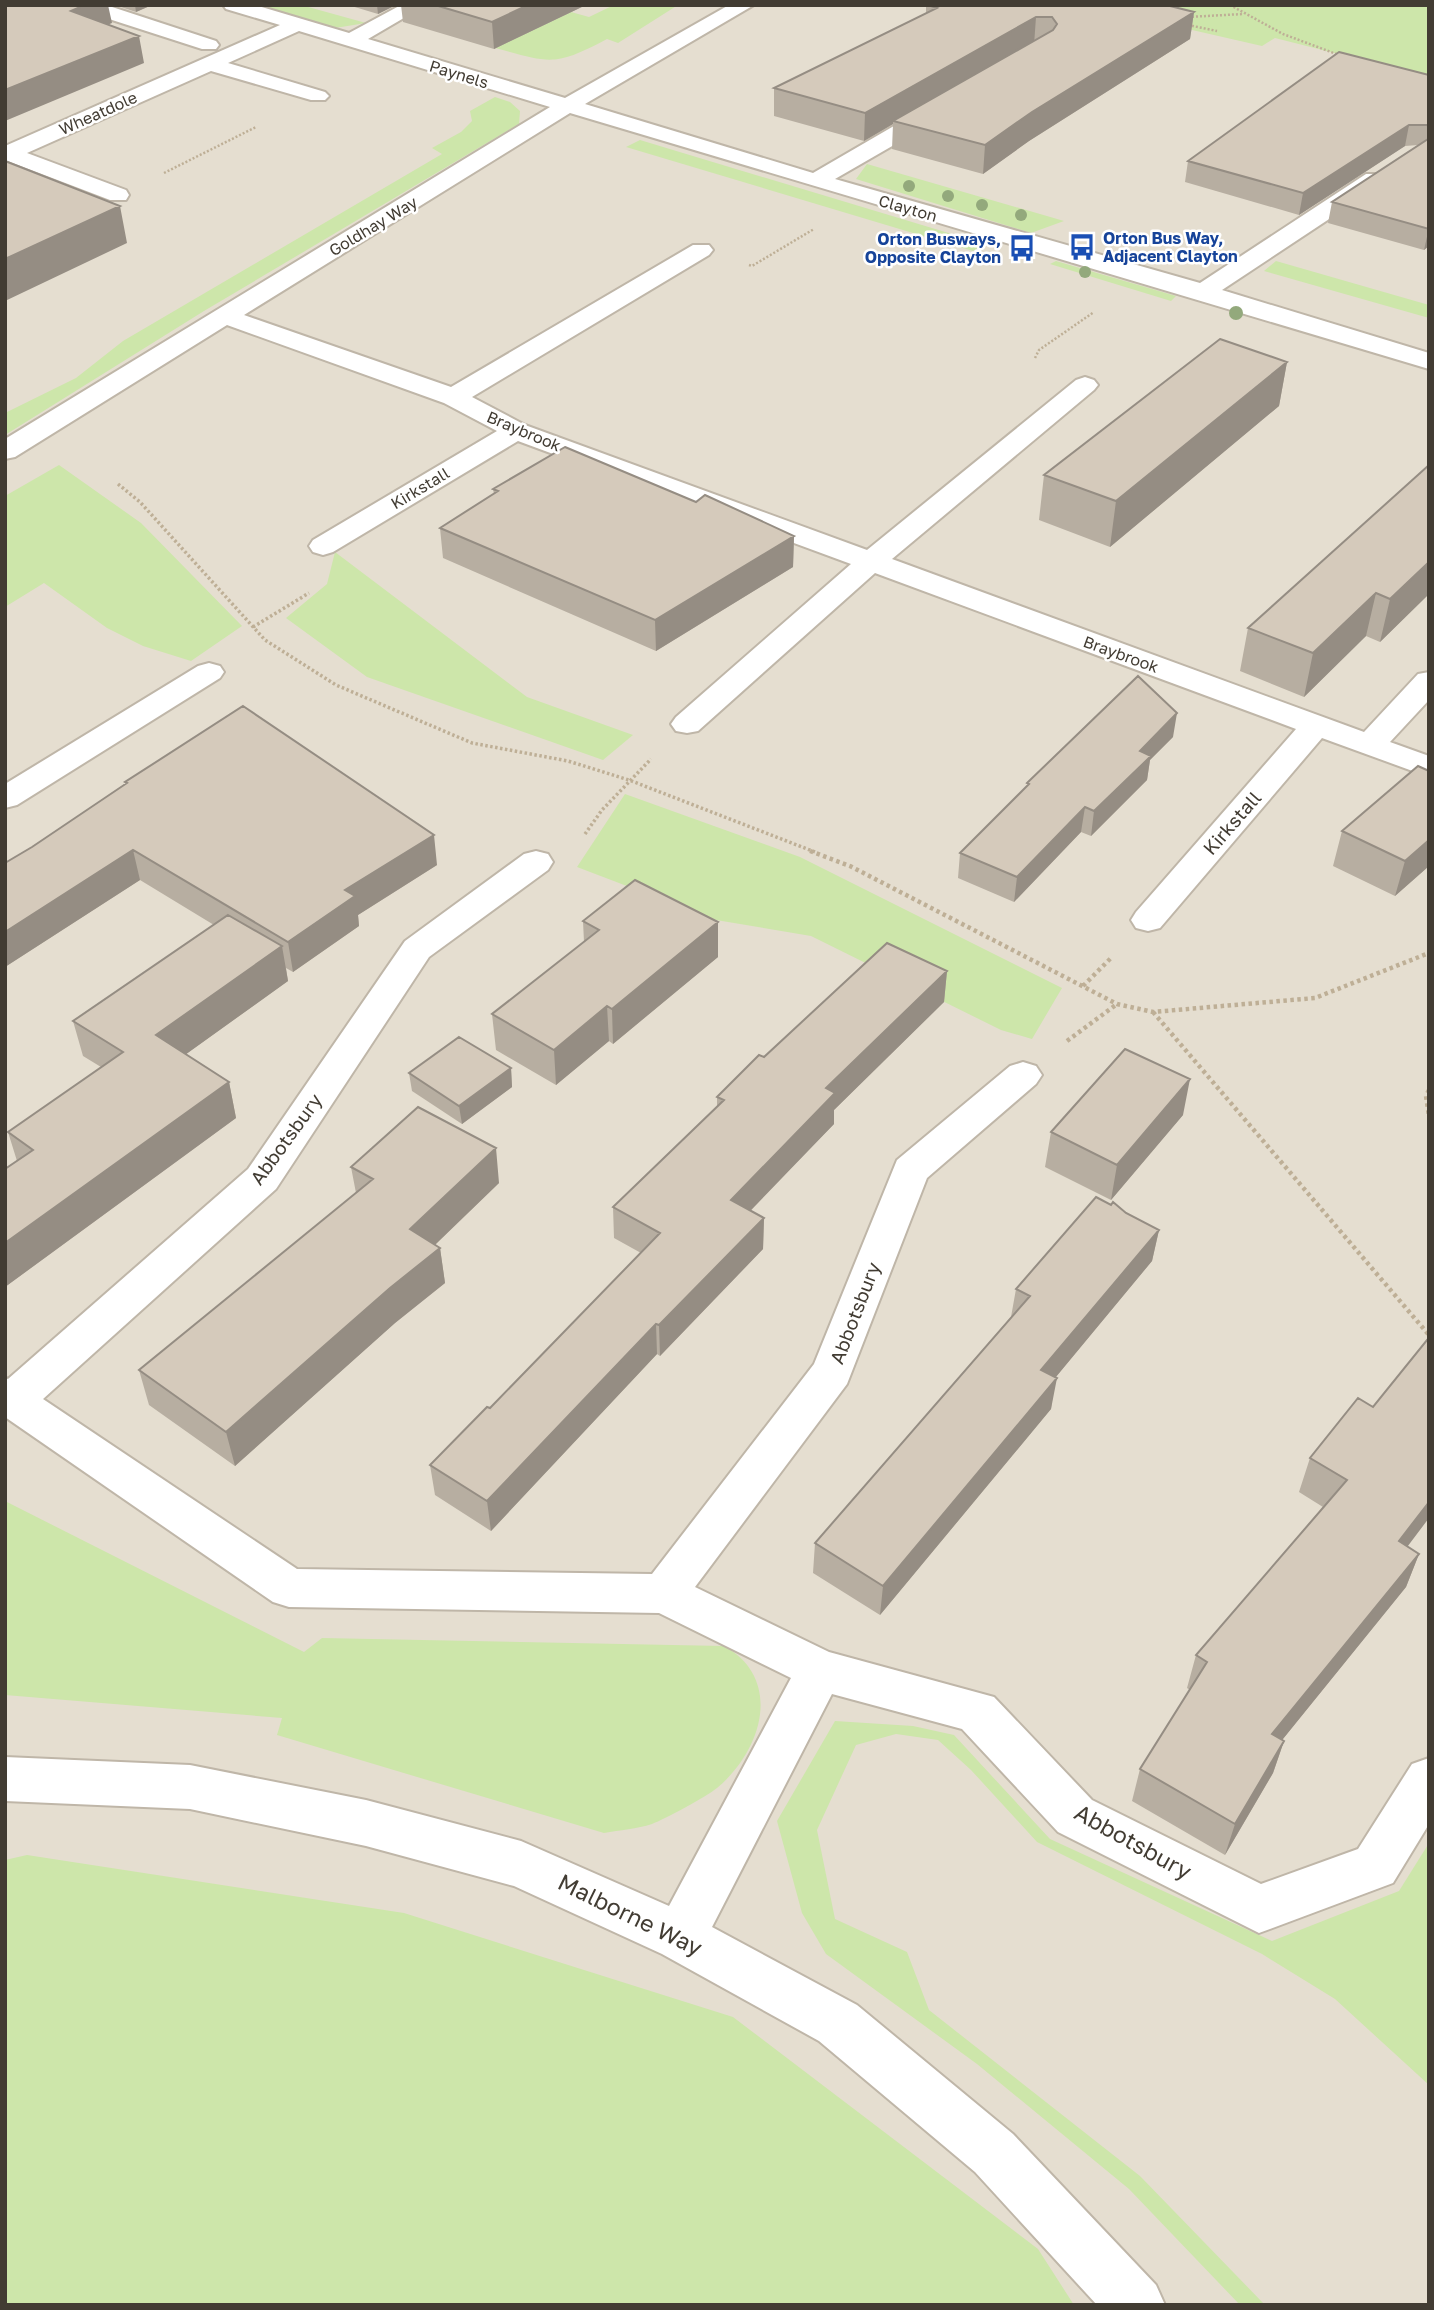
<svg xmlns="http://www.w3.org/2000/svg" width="1434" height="2310" viewBox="0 0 1434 2310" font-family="'Golos Text',sans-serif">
  <rect width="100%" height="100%" fill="#f1ece2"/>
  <path fill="#e5ded0" d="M5 5H1429V2305H5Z"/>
  <path fill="#cde6aa" d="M260 5H301L366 23 335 28Z
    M614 5H678L618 43 607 39C554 67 551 63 495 48L571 12 589 17Z
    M1083 5H1429V77L1275 38 1262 46Z
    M495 97 510 102 520 111 519 124 204 311 5 435V413L76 378 123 341 442 154 432 148 461 132 472 121 470 111Z
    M640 140 985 244 973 251 626 147Z
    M867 164 1064 221 1031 233 856 179Z
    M1056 261 1176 296 1171 301 1050 264Z
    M1276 261 1429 305V318L1264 271Z
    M59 465 141 523 242 626 191 661 143 646 107 628 44 583 5 607V496Z
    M335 552 527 697 633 735 603 760 367 677 286 618 327 584Z
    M625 794 800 857 1062 988 1032 1039 1001 1030 811 936 716 920 577 867Z
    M5 1501 304 1652 322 1638 724 1646C784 1679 762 1751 717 1788 706 1797 665 1819 652 1824 637 1829 620 1830 604 1833L277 1735 282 1718 5 1695Z
    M835 1721 913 1726 954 1735 1050 1839 1272 1941 1399 1891 1429 1843V2085L1335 1999 1262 1954 1037 1842 971 1770 938 1740 896 1734 856 1745 817 1830 835 1919 907 1952 929 2010 1140 2176 1265 2305H1240L1129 2189 977 2064 826 1954 802 1913 777 1821Z
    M27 1855 404 1913 733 2017 1038 2249 1074 2305H5V1860Z"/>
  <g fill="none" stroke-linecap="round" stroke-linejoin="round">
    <defs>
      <path id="minor" d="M75 5H106L216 41 219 45 216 49H202L78 9Z
        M223 5H255L349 33 401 5H426L368 39 565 98 729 5H754L585 104 813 173 930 105H946L949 110 946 115 835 179 1200 283 1366 174H1382L1385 179 1382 184 1222 290 1429 353V369L570 113 244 315 451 387 693 245H709L713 250 709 255 472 397 525 425 867 550 1076 380 1085 377 1094 380 1098 385 1094 390 892 559 1364 732 1418 674 1429 672V700L1390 742 1429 756V777L1322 738 1160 928 1148 931 1136 928 1131 920 1136 912 1296 729 875 573 698 731 687 733 676 731 671 724 676 717 851 564 518 441 333 552 323 555 313 552 309 546 313 540 497 431 444 403 227 325 15 457 5 459V439L550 107 299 31 228 63 325 92 329 96 325 100H311L211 71 27 153 126 190 129 195 126 200H110L5 160V146L280 25 226 9Z
        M209 663 220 666 224 672 220 678 17 805 5 808V784L198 666Z
        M536 851 548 854 553 862 548 870 429 957 276 1189 43 1399 297 1569 652 1574 814 1364 897 1160 1010 1066 1023 1062 1036 1066 1042 1075 1036 1084 927 1178 847 1384 695 1587 829 1652 994 1697 1092 1800 1261 1884 1358 1849 1412 1764 1429 1758V1824L1393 1883 1259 1933 1058 1832 962 1729 832 1694 712 1927 857 2005 1013 2134 1156 2285 1165 2305H1097L975 2172 819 2041 662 1954 514 1886 366 1846 190 1809 5 1801V1757L190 1765 366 1800 521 1841 669 1906 791 1678 659 1613 289 1607 273 1602 5 1417V1378L8 1379 248 1169 405 941 524 854Z"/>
    </defs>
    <use href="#minor" stroke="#bfb6a8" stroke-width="4"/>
    <path stroke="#beaf96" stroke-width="2.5" stroke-dasharray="2 2" stroke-linecap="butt" d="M1230 5 1283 34 1339 55
      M1188 17 1243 14
      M1188 25 1217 31
      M164 173 256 127
      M749 265 752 266 814 229
      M1035 358 1039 350 1094 312"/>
    <path stroke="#beaf96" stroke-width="3.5" stroke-dasharray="2.5 2.5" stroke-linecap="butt" d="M118 484 140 502 265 640 336 685 472 743 568 761 629 780 815 852
      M253 627 309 593
      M585 834 602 810 651 759"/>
    <path stroke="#beaf96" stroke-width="4.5" stroke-dasharray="3.5 3.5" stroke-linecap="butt" d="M810 851 850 866 1117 1004 1153 1012 1315 998 1429 953
      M1083 986 1112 957
      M1153 1012 1429 1335
      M1067 1041 1117 1004
      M1429 1090 1426 1096 1429 1116"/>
    <use href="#minor" fill="#fff" fill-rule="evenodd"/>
  </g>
  <g fill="#93a97c">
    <circle cx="909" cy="186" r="6"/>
    <circle cx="948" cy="196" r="6"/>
    <circle cx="982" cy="205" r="6"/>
    <circle cx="1021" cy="215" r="6"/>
    <circle cx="1085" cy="272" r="6"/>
    <circle cx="1236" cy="313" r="7"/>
  </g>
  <path fill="#b7aea1" d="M115 5H152L136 12Z
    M348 5H396L378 14Z
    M401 5H586L494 49 403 22Z
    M926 5H1166L1194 12 1190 39 1029 141 983 174 892 149 893 124 864 141 774 116V88L926 13Z
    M1429 75V246L1424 250 1328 223 1332 202 1418 145 1405 146 1299 215 1185 182 1188 161Z
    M1287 362 1279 406 1110 547 1039 520 1044 475Z
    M1429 465V594L1380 642 1366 636 1304 697 1240 671 1248 628Z
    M493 489 696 502 794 536 793 567 656 651 443 558 440 528 494 494Z
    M1173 737 1150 760 1147 780 1091 836 1081 832 1014 902 958 878 960 853 1027 787V783Z
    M1429 771V866L1395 896 1333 866 1342 831Z
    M125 782 437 865 358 915 359 926 293 972 286 968 288 981 186 1054 229 1082 236 1118 5 1287V1169L17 1161 8 1132 101 1067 83 1056 73 1021 214 925 140 880 5 967V863L32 847 125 784Z
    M583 921 718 957 613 1044 609 1041 556 1085 496 1050 492 1014 584 942Z
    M947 971 944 1002 834 1110V1124L750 1210 764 1218 763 1249 660 1356 657 1354 491 1531 435 1495 430 1465 490 1408 641 1253 614 1238 613 1207 717 1107V1097L764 1057Z
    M511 1068 512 1087 462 1124 412 1091 409 1073Z
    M1183 1115 1111 1200 1045 1167 1051 1132Z
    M351 1167 499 1183 435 1245 440 1248 445 1283 395 1323 235 1466 149 1405 139 1370 356 1193Z
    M1126 1213 1159 1230 1152 1261 1055 1378 1051 1409 880 1615 813 1573 815 1543 1011 1317 1016 1289Z
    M1358 1398 1407 1546 1419 1554 1406 1587 1282 1740 1284 1741 1273 1773 1225 1855 1132 1801 1140 1769 1190 1690 1187 1688 1196 1655 1323 1507 1299 1492 1310 1458Z"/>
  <path fill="#958d83" d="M85 5H108L112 23 77 38 71 11Z
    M135 5H152L136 12Z
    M377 5H396L378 14Z
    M528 5H586L494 49 492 22Z
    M1194 12 1190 39 1029 141 983 174 985 145 1032 112Z
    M1036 17 1034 45 893 121V124L864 141 865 113Z
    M139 36 144 63 5 121V90Z
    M1409 125 1405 146 1299 215 1303 193Z
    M120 206 127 243 5 301V259Z
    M1429 228V246L1424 250Z
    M1287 362 1279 406 1110 547 1116 501Z
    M794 536 793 567 656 651 655 620Z
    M1429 562V594L1380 642 1390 599Z
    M1376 593 1366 636 1304 697 1313 653Z
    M1177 713 1173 737 1150 760 1147 780 1091 836 1094 811 1140 751Z
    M1085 807 1081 832 1014 902 1017 877Z
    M434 835 437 865 358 915 359 926 293 972 288 942 345 890Z
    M1429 840V866L1395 896 1405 861Z
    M133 850 140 880 5 967V932Z
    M718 922V957L613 1044 612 1009Z
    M282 946 288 981 164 1070 156 1035Z
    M947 971 944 1002 834 1110V1124L731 1231V1200L826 1088Z
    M607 1006 609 1041 556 1085 554 1050Z
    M511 1068 512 1087 462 1124 459 1106Z
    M1190 1079 1183 1115 1111 1200 1117 1165Z
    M229 1082 236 1118 5 1287V1243Z
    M496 1148 499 1183 415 1264 410 1229Z
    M764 1218 763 1249 660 1356 659 1325Z
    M1159 1230 1152 1261 1036 1401 1041 1370Z
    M440 1248 445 1283 395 1323 235 1466 226 1432 390 1288Z
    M656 1324 657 1354 491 1531 487 1501Z
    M1057 1378 1051 1409 880 1615 883 1586Z
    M1429 1502V1518L1386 1575 1399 1541Z
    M1419 1554 1406 1587 1261 1766 1272 1734Z
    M1284 1741 1273 1773 1225 1855 1235 1824Z"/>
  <path fill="#d5cabb" stroke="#958d83" stroke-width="2" d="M5 5H85L71 11 139 36 5 90Z
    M435 5H528L492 22Z
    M928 5H1166L1194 12 1032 112 985 145 893 121 1053 30 1057 24 1052 17H1036L865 113 774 88 937 8Z
    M1339 52 1429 75V127L1427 125H1409L1303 193 1188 161Z
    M1429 138V229L1332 202 1428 139Z
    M5 161 120 206 5 259Z
    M1220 339 1287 362 1116 501 1044 475Z
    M565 447 696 502 705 495 794 536 655 620 440 528 498 491 493 489Z
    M1429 465V562L1390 599 1376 593 1313 653 1248 628Z
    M1138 676 1177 713 1140 751 1151 756 1094 811 1085 807 1017 877 960 853 1029 784 1027 783Z
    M243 706 434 835 345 890 355 896 288 942 133 850 5 932V863L32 847 127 783 125 782Z
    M1418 766 1429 771V840L1405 861 1342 831Z
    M635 880 718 922 612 1009 607 1006 554 1050 492 1014 599 930 583 921Z
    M228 915 282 946 156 1035 229 1082 5 1243V1169L33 1150 8 1132 123 1052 73 1021Z
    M887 943 947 971 826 1088 835 1093 731 1200 764 1218 659 1325 656 1324 487 1501 430 1465 487 1407 490 1408 660 1233 613 1207 724 1100 717 1097 759 1055 764 1057Z
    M459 1037 511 1068 459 1106 409 1073Z
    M1125 1049 1190 1079 1117 1165 1051 1132Z
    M418 1107 496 1148 410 1229 440 1248 390 1288 226 1432 139 1370 373 1179 351 1167Z
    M1096 1197 1111 1205 1113 1202 1126 1213 1159 1230 1041 1370 1057 1378 883 1586 815 1543 1030 1296 1016 1289Z
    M1427 1340 1429 1341V1502L1399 1541 1419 1554 1272 1734 1284 1741 1235 1824 1140 1769 1207 1662 1196 1655 1347 1480 1310 1458 1358 1398 1373 1407Z"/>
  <defs>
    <symbol id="bus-bare" viewBox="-9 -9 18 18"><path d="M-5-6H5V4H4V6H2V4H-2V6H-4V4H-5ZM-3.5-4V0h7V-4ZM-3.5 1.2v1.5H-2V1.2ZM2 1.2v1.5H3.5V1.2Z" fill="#1a4fb4" stroke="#fff" stroke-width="2.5" paint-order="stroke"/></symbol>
  </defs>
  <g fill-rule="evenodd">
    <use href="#bus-bare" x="1063" y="228" width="38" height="38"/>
    <use href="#bus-bare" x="1003" y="229" width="38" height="38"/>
  </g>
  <g text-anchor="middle" stroke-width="5" stroke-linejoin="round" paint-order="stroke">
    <g font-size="16" fill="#423c33" stroke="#fff">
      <text transform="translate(459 74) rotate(17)" y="6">Paynels</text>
      <text transform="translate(98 113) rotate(-24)" y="6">Wheatdole</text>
      <text transform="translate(908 208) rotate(16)" y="6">Clayton</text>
      <text transform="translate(373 226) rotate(-31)" y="6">Goldhay Way</text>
      <text transform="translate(524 431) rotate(23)" y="6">Braybrook</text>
      <text transform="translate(420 488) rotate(-31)" y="6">Kirkstall</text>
      <text transform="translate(1121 654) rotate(20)" y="6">Braybrook</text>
    </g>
    <g font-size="16" font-weight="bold" fill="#164399" stroke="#fff" text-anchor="start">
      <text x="1103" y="244">Orton Bus Way,<tspan x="1103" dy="18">Adjacent Clayton</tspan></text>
      <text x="1001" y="245" text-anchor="end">Orton Busways,<tspan x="1001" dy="18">Opposite Clayton</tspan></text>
    </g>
    <g font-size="19" fill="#423c33" stroke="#fff">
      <text transform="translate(1232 823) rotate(-49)" y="7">Kirkstall</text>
      <text transform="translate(286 1139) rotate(-54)" y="7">Abbotsbury</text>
      <text transform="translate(855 1313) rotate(-69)" y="7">Abbotsbury</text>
    </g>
    <g font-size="23" fill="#423c33" stroke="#fff">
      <text transform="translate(1133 1842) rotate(29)" y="8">Abbotsbury</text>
      <text transform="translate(630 1915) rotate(26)" y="8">Malborne Way</text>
    </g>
  </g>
  <rect width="1434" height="2310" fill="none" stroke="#423c33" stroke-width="14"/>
</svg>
